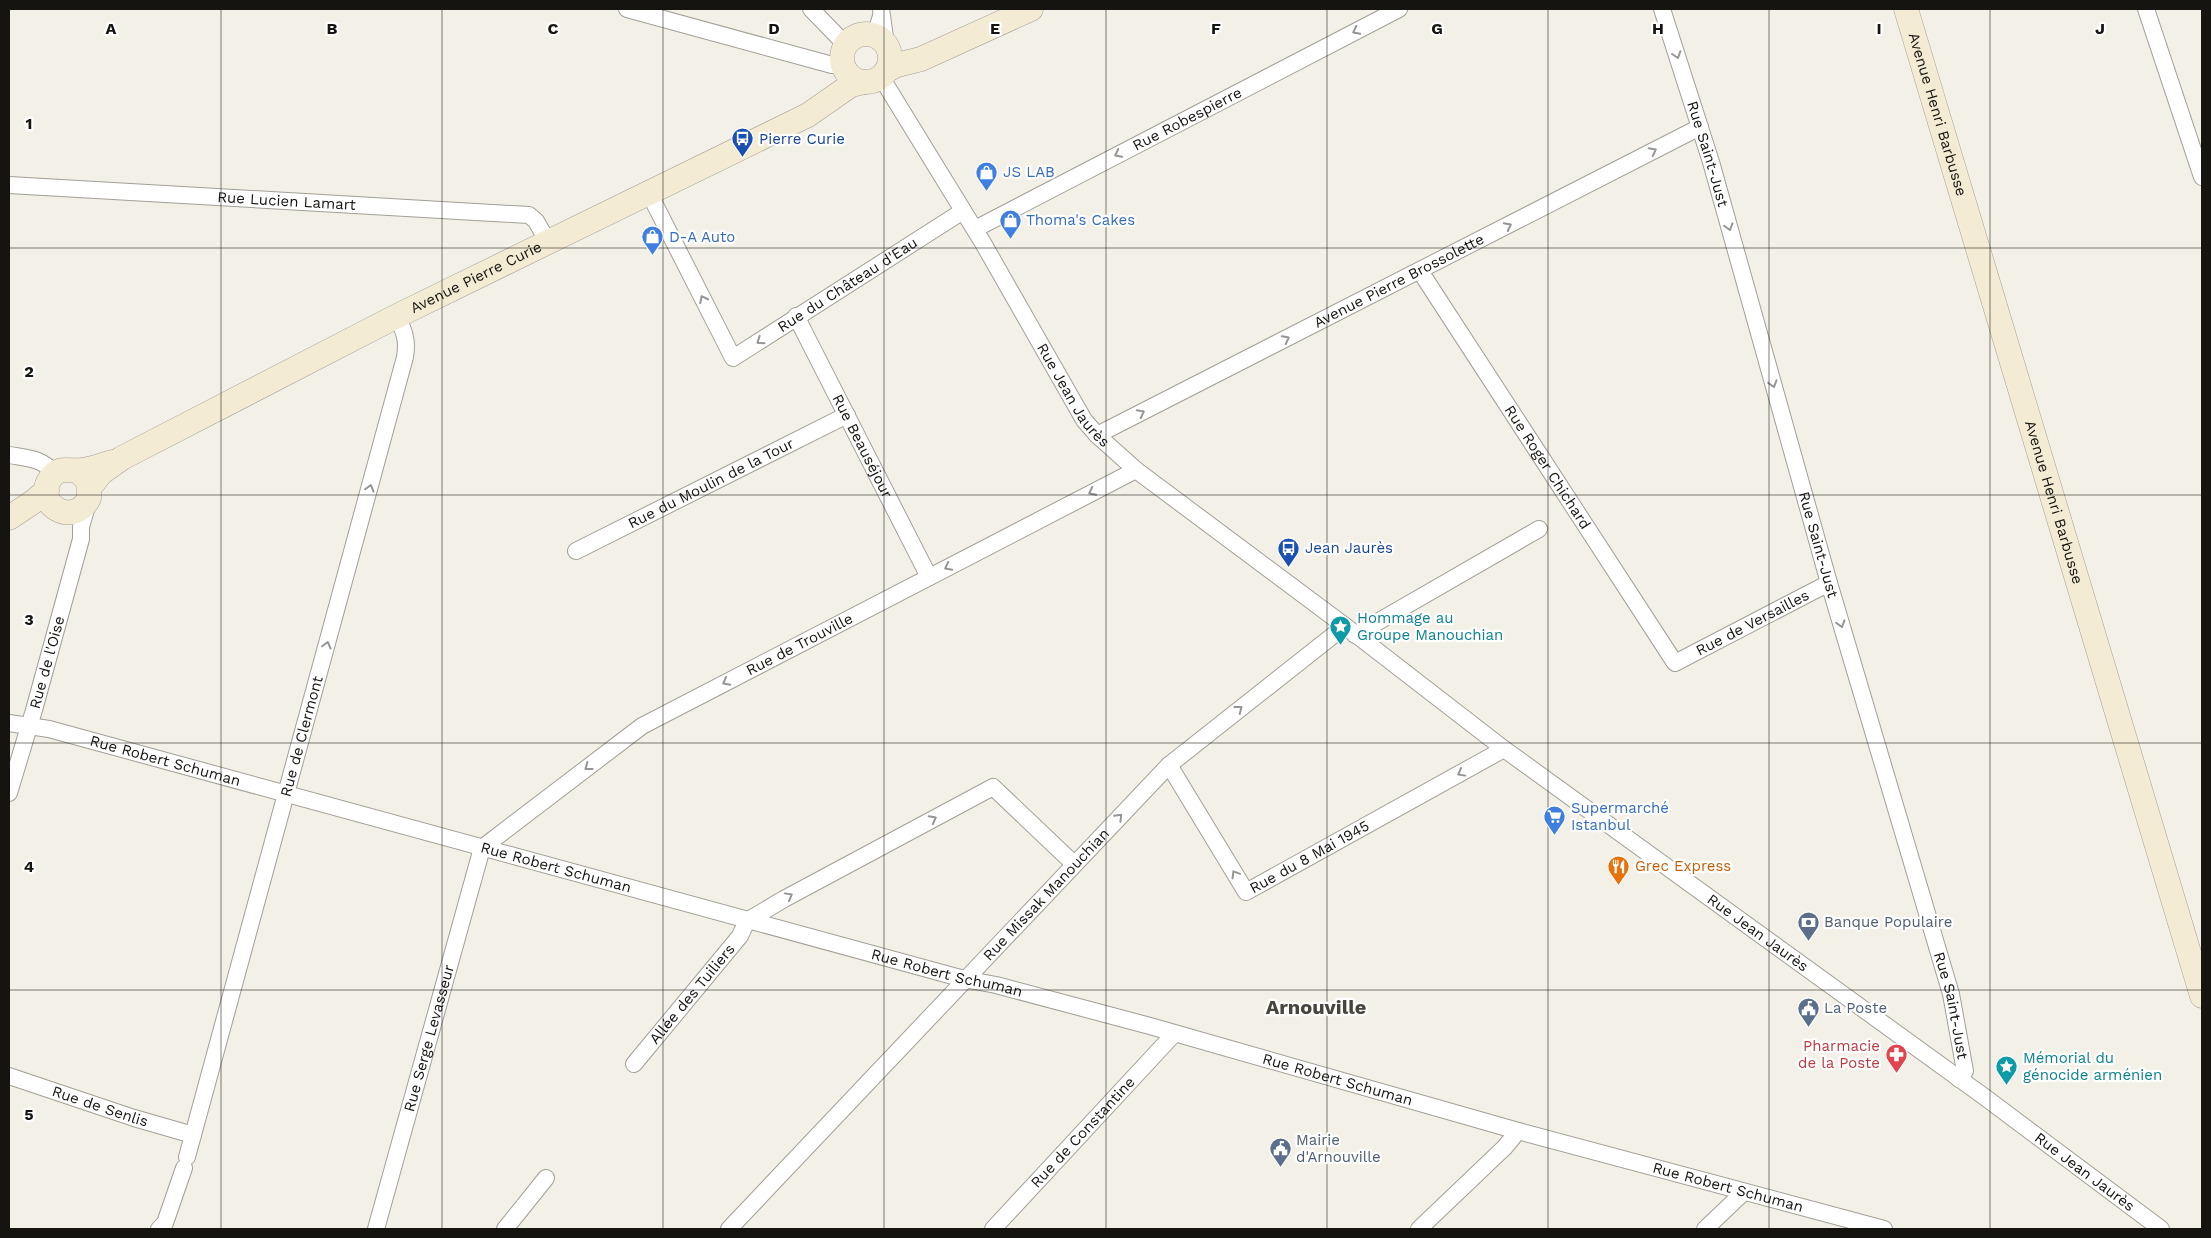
<svg xmlns="http://www.w3.org/2000/svg" width="2211" height="1238" viewBox="0 0 2211 1238" font-family="'Work Sans',sans-serif">
  <rect width="100%" height="100%" fill="#f3f0e7"/>
  <g fill="none" stroke-linecap="round" stroke-linejoin="round">
    <defs>
      <g id="street">
        <path d="M627 9 832 65 843 64"/>
        <path d="M811 9 846 45"/>
        <path d="M881 9 886 44"/>
        <path id="s1" d="M1662 9 1711 162 1829 583 1951 994 1965 1071 1959 1079"/>
        <path d="M2146 9 2202 177"/>
        <path d="M868 34 877 29 881 16"/>
        <path id="s2" d="M881 77 983 243 1084 420 1097 435 1136 470 1345 626 1504 749 1986 1098 2161 1229"/>
        <path id="s3" d="M9 185 529 215 536 221 548 242"/>
        <path id="s4" d="M649 193 733 358 963 211"/>
        <path id="s5" d="M975 229 1399 9"/>
        <path id="s6" d="M1420 271 1675 663 1829 583"/>
        <path id="s7" d="M796 316 929 577"/>
        <path id="s8" d="M1097 435 1700 127"/>
        <path d="M9 455C26 458 44 458 54 474"/>
        <path id="s9" d="M576 551 847 415"/>
        <path d="M1355 635 1539 529"/>
        <path id="s10" d="M9 723 49 729 964 979 996 985 1150 1026 1518 1131 1884 1229"/>
        <path id="s11" d="M1169 765 1246 892 1504 749"/>
        <path id="s12" d="M9 793 34 710 81 539V527L89 499"/>
        <path id="s13" d="M634 1064 740 936 747 921 784 899 993 787 1074 864"/>
        <path id="s14" d="M9 1076 134 1118 193 1135"/>
        <path id="s15" d="M187 1157 405 357C408 340 404 331 397 316"/>
        <path d="M159 1229 165 1223 184 1168"/>
        <path id="s16" d="M376 1229 482 848 642 726 1136 470"/>
        <path d="M505 1229 546 1178"/>
        <path id="s17" d="M729 1229 1169 765 1345 626"/>
        <path id="s18" d="M993 1229 1174 1034"/>
        <path d="M1419 1229 1505 1147 1518 1131"/>
        <path d="M1705 1229 1744 1192"/>
      </g>
      <g id="secondary">
        <path id="s19" d="M1906 9 2202 996"/>
        <circle cx="866" cy="58" r="24"/>
        <path d="M887 70 897 65 921 59 1031 9"/>
        <path d="M78 471 89 482V498C74 529 33 504 50 479 59 465 69 472 82 470 92 469 102 465 112 462"/>
        <path id="s20" d="M90 487 101 473 122 458 397 316 808 115 851 85 864 82"/>
        <path d="M9 518 33 502 47 490"/>
      </g>
    </defs>
    <use href="#street" stroke="#a29f97" stroke-width="18"/>
    <use href="#secondary" stroke="#a29f97" stroke-width="25"/>
    <use href="#street" stroke="#fff" stroke-width="16"/>
    <use href="#secondary" stroke="#f4ebd4" stroke-width="24"/>
  </g>
  <defs><path id="oneway-chevron" d="M-2-3.5L2.5 0L-2 3.5" fill="none" stroke-width="1.6" stroke-linecap="round" stroke-linejoin="round" transform="scale(1.25)"/></defs>
  <g stroke="#969594">
    <use href="#oneway-chevron" transform="translate(1356 31) rotate(153)"/>
    <use href="#oneway-chevron" transform="translate(1677 55) rotate(72)"/>
    <use href="#oneway-chevron" transform="translate(1653 151) rotate(-27)"/>
    <use href="#oneway-chevron" transform="translate(1118 154) rotate(153)"/>
    <use href="#oneway-chevron" transform="translate(1508 226) rotate(-27)"/>
    <use href="#oneway-chevron" transform="translate(1729 227) rotate(74)"/>
    <use href="#oneway-chevron" transform="translate(703 299) rotate(-117)"/>
    <use href="#oneway-chevron" transform="translate(1286 339) rotate(-27)"/>
    <use href="#oneway-chevron" transform="translate(760 341) rotate(146)"/>
    <use href="#oneway-chevron" transform="translate(1773 384) rotate(74)"/>
    <use href="#oneway-chevron" transform="translate(1141 413) rotate(-27)"/>
    <use href="#oneway-chevron" transform="translate(370 488) rotate(-75)"/>
    <use href="#oneway-chevron" transform="translate(1092 492) rotate(153)"/>
    <use href="#oneway-chevron" transform="translate(948 567) rotate(153)"/>
    <use href="#oneway-chevron" transform="translate(1841 624) rotate(74)"/>
    <use href="#oneway-chevron" transform="translate(327 645) rotate(-75)"/>
    <use href="#oneway-chevron" transform="translate(726 682) rotate(152)"/>
    <use href="#oneway-chevron" transform="translate(1239 709) rotate(-38)"/>
    <use href="#oneway-chevron" transform="translate(588 767) rotate(143)"/>
    <use href="#oneway-chevron" transform="translate(1461 773) rotate(151)"/>
    <use href="#oneway-chevron" transform="translate(1119 817) rotate(-46)"/>
    <use href="#oneway-chevron" transform="translate(933 819) rotate(-28)"/>
    <use href="#oneway-chevron" transform="translate(1235 874) rotate(-121)"/>
    <use href="#oneway-chevron" transform="translate(789 896) rotate(-29)"/>
  </g>
  <path fill="none" stroke="#151411" stroke-width="1" stroke-opacity="0.55" d="M221 9V1229M442 9V1229M663 9V1229M884 9V1229M1106 9V1229M1327 9V1229M1548 9V1229M1769 9V1229M1990 9V1229M9 248H2202M9 495H2202M9 743H2202M9 990H2202"/>
  <defs>
    <symbol id="bus-pin" viewBox="-11 -11 22 30"><path d="M0 17L-7.5 6A9.5 9.5 0 1 1 7.5 6Z" fill="#1a4fb4" stroke="#fff"/><path d="M-5-6H5V4H4V6H2V4H-2V6H-4V4H-5ZM-3.5-4V0h7V-4ZM-3.5 1.2v1.5H-2V1.2ZM2 1.2v1.5H3.5V1.2Z" fill="#fff"/></symbol>
    <symbol id="shop-pin" viewBox="-11 -11 22 30"><path d="M0 17L-7.5 6A9.5 9.5 0 1 1 7.5 6Z" fill="#3f7fe0" stroke="#fff"/><path d="M-5-2.5h2.3a2.7 3.5 0 0 1 5.4 0H5L5.5 6h-11ZM-1.5-2.5h3a1.5 2.3 0 0 0-3 0Z" fill="#fff"/></symbol>
    <symbol id="sight-pin" viewBox="-11 -11 22 30"><path d="M0 17L-7.5 6A9.5 9.5 0 1 1 7.5 6Z" fill="#0f9aa8" stroke="#fff"/><path d="M0-6L1.8-2.2L6-1.7L2.9 1.2L3.7 5.4L0 3.3L-3.7 5.4L-2.9 1.2L-6-1.7L-1.8-2.2Z" fill="#fff"/></symbol>
    <symbol id="supermarket-pin" viewBox="-11 -11 22 30"><path d="M0 17L-7.5 6A9.5 9.5 0 1 1 7.5 6Z" fill="#3f7fe0" stroke="#fff"/><path d="M-6-5.5h2.5l.6 2H6L4.5 2H-2.5L-4.4-4H-6ZM-1.5 3.2a1.3 1.3 0 1 0 .1 0ZM3 3.2a1.3 1.3 0 1 0 .1 0Z" fill="#fff"/></symbol>
    <symbol id="restaurant-pin" viewBox="-11 -11 22 30"><path d="M0 17L-7.5 6A9.5 9.5 0 1 1 7.5 6Z" fill="#e8710a" stroke="#fff"/><path d="M-5-6h1v4h1v-4h1v4h1v-4h1v5L-1.5 .5V6h-2V.5L-5-1ZM5-6V6H3V1.5H1.5Q1.5-4 5-6Z" fill="#fff"/></symbol>
    <symbol id="bank-pin" viewBox="-11 -11 22 30"><path d="M0 17L-7.5 6A9.5 9.5 0 1 1 7.5 6Z" fill="#5c6f8a" stroke="#fff"/><path d="M-6-4H6V4H-6ZM0-2.3a2.3 2.3 0 1 0 0 4.6a2.3 2.3 0 1 0 0-4.6Z" fill="#fff"/></symbol>
    <symbol id="civic-pin" viewBox="-11 -11 22 30"><path d="M0 17L-7.5 6A9.5 9.5 0 1 1 7.5 6Z" fill="#5c6f8a" stroke="#fff"/><path d="M-.6-6.5H3V-4.5H.6V-3L4-1V1h2V6H-6V1h2V-1L-.6-3ZM-1.2 2.5V6h2.4V2.5Z" fill="#fff"/></symbol>
    <symbol id="pharmacy-pin" viewBox="-11 -11 22 30"><path d="M0 17L-7.5 6A9.5 9.5 0 1 1 7.5 6Z" fill="#e0444e" stroke="#fff"/><path d="M-2-6h4v4h4v4h-4v4h-4v-4h-4v-4h4Z" fill="#fff"/></symbol>
  </defs>
  <g fill-rule="evenodd">
    <use href="#bus-pin" x="730" y="126" width="25" height="34"/>
    <use href="#shop-pin" x="974" y="160" width="25" height="34"/>
    <use href="#shop-pin" x="998" y="208" width="25" height="34"/>
    <use href="#shop-pin" x="640" y="224" width="25" height="34"/>
    <use href="#bus-pin" x="1276" y="536" width="25" height="34"/>
    <use href="#sight-pin" x="1328" y="614" width="25" height="34"/>
    <use href="#supermarket-pin" x="1542" y="804" width="25" height="34"/>
    <use href="#restaurant-pin" x="1606" y="854" width="25" height="34"/>
    <use href="#bank-pin" x="1796" y="910" width="25" height="34"/>
    <use href="#civic-pin" x="1796" y="996" width="25" height="34"/>
    <use href="#pharmacy-pin" x="1884" y="1042" width="25" height="34"/>
    <use href="#sight-pin" x="1994" y="1054" width="25" height="34"/>
    <use href="#civic-pin" x="1268" y="1136" width="25" height="34"/>
  </g>
  <g text-anchor="middle" stroke-width="4.5" stroke-linejoin="round" paint-order="stroke">
    <g font-size="15" fill="#151411" stroke="#fff">
      <text dy="5" stroke="none"><textPath href="#s19" startOffset="110">Avenue Henri Barbusse</textPath></text>
      <text dy="5" stroke="none"><textPath href="#s5" startOffset="239">Rue Robespierre</textPath></text>
      <text dy="5" stroke="none"><textPath href="#s1" startOffset="152">Rue Saint-Just</textPath></text>
      <text dy="5" stroke="none"><textPath href="#s3" startOffset="278">Rue Lucien Lamart</textPath></text>
      <text dy="5" stroke="none"><textPath href="#s20" startOffset="441">Avenue Pierre Curie</textPath></text>
      <text dy="5" stroke="none"><textPath href="#s8" startOffset="339">Avenue Pierre Brossolette</textPath></text>
      <text dy="5" stroke="none"><textPath href="#s4" startOffset="321">Rue du Château d'Eau</textPath></text>
      <text dy="5" stroke="none"><textPath href="#s2" startOffset="372">Rue Jean Jaurès</textPath></text>
      <text dy="5" stroke="none"><textPath href="#s7" startOffset="146">Rue Beauséjour</textPath></text>
      <text dy="5" stroke="none"><textPath href="#s6" startOffset="234">Rue Roger Chichard</textPath></text>
      <text dy="5" stroke="none"><textPath href="#s9" startOffset="151">Rue du Moulin de la Tour</textPath></text>
      <text dy="5" stroke="none"><textPath href="#s19" startOffset="515">Avenue Henri Barbusse</textPath></text>
      <text dy="5" stroke="none"><textPath href="#s1" startOffset="558">Rue Saint-Just</textPath></text>
      <text dy="5" stroke="none"><textPath href="#s6" startOffset="555">Rue de Versailles</textPath></text>
      <text dy="5" stroke="none"><textPath href="#s16" startOffset="774">Rue de Trouville</textPath></text>
      <text dy="5" stroke="none"><textPath href="#s12" startOffset="136">Rue de l'Oise</textPath></text>
      <text dy="5" stroke="none"><textPath href="#s15" startOffset="436">Rue de Clermont</textPath></text>
      <text dy="5" stroke="none"><textPath href="#s10" startOffset="161">Rue Robert Schuman</textPath></text>
      <text dy="5" stroke="none"><textPath href="#s11" startOffset="221">Rue du 8 Mai 1945</textPath></text>
      <text dy="5" stroke="none"><textPath href="#s10" startOffset="566">Rue Robert Schuman</textPath></text>
      <text dy="5" stroke="none"><textPath href="#s17" startOffset="461">Rue Missak Manouchian</textPath></text>
      <text dy="5" stroke="none"><textPath href="#s2" startOffset="1246">Rue Jean Jaurès</textPath></text>
      <text dy="5" stroke="none"><textPath href="#s10" startOffset="971">Rue Robert Schuman</textPath></text>
      <text dy="5" stroke="none"><textPath href="#s13" startOffset="91">Allée des Tuiliers</textPath></text>
      <text dy="5" stroke="none"><textPath href="#s1" startOffset="1038">Rue Saint-Just</textPath></text>
      <text dy="5" stroke="none"><textPath href="#s16" startOffset="198">Rue Serge Levasseur</textPath></text>
      <text dy="5" stroke="none"><textPath href="#s10" startOffset="1376">Rue Robert Schuman</textPath></text>
      <text dy="5" stroke="none"><textPath href="#s14" startOffset="96">Rue de Senlis</textPath></text>
      <text dy="5" stroke="none"><textPath href="#s18" startOffset="132">Rue de Constantine</textPath></text>
      <text dy="5" stroke="none"><textPath href="#s2" startOffset="1651">Rue Jean Jaurès</textPath></text>
      <text dy="5" stroke="none"><textPath href="#s10" startOffset="1781">Rue Robert Schuman</textPath></text>
    </g>
    <g font-size="15" fill="#164399" stroke="#fff" text-anchor="start">
      <text x="759" y="144">Pierre Curie</text>
      <text x="1305" y="553">Jean Jaurès</text>
    </g>
    <g font-size="15" fill="#366cbe" stroke="#fff" text-anchor="start">
      <text x="1003" y="177">JS LAB</text>
      <text x="1026" y="225">Thoma's Cakes</text>
      <text x="669" y="242">D-A Auto</text>
      <text x="1571" y="813">Supermarché<tspan x="1571" dy="17">Istanbul</tspan></text>
    </g>
    <g font-size="15" fill="#0d838f" stroke="#fff" text-anchor="start">
      <text x="1357" y="623">Hommage au<tspan x="1357" dy="17">Groupe Manouchian</tspan></text>
      <text x="2023" y="1063">Mémorial du<tspan x="2023" dy="17">génocide arménien</tspan></text>
    </g>
    <g font-size="15" fill="#c56008" stroke="#fff" text-anchor="start">
      <text x="1635" y="871">Grec Express</text>
    </g>
    <g font-size="15" fill="#4e5e75" stroke="#fff" text-anchor="start">
      <text x="1824" y="927">Banque Populaire</text>
      <text x="1824" y="1013">La Poste</text>
      <text x="1296" y="1145">Mairie<tspan x="1296" dy="17">d'Arnouville</tspan></text>
    </g>
    <g font-size="15" fill="#be3a42" stroke="#fff" text-anchor="end">
      <text x="1880" y="1051">Pharmacie<tspan x="1880" dy="17">de la Poste</tspan></text>
    </g>
    <g font-size="20" font-weight="bold" fill="#47443d" stroke="#fff">
      <text x="1316" y="1014">Arnouville</text>
    </g>
  </g>
  <g font-size="16" text-anchor="middle" font-weight="bold" fill="#151411" stroke="#fff" stroke-width="4.5" stroke-linejoin="round" paint-order="stroke">
    <text x="111" y="34">A</text>
    <text x="332" y="34">B</text>
    <text x="553" y="34">C</text>
    <text x="774" y="34">D</text>
    <text x="995" y="34">E</text>
    <text x="1216" y="34">F</text>
    <text x="1437" y="34">G</text>
    <text x="1658" y="34">H</text>
    <text x="1879" y="34">I</text>
    <text x="2100" y="34">J</text>
    <text x="29" y="129">1</text>
    <text x="29" y="377">2</text>
    <text x="29" y="625">3</text>
    <text x="29" y="872">4</text>
    <text x="29" y="1120">5</text>
  </g>
  <rect width="2211" height="1238" fill="none" stroke="#151411" stroke-width="20"/>
</svg>
